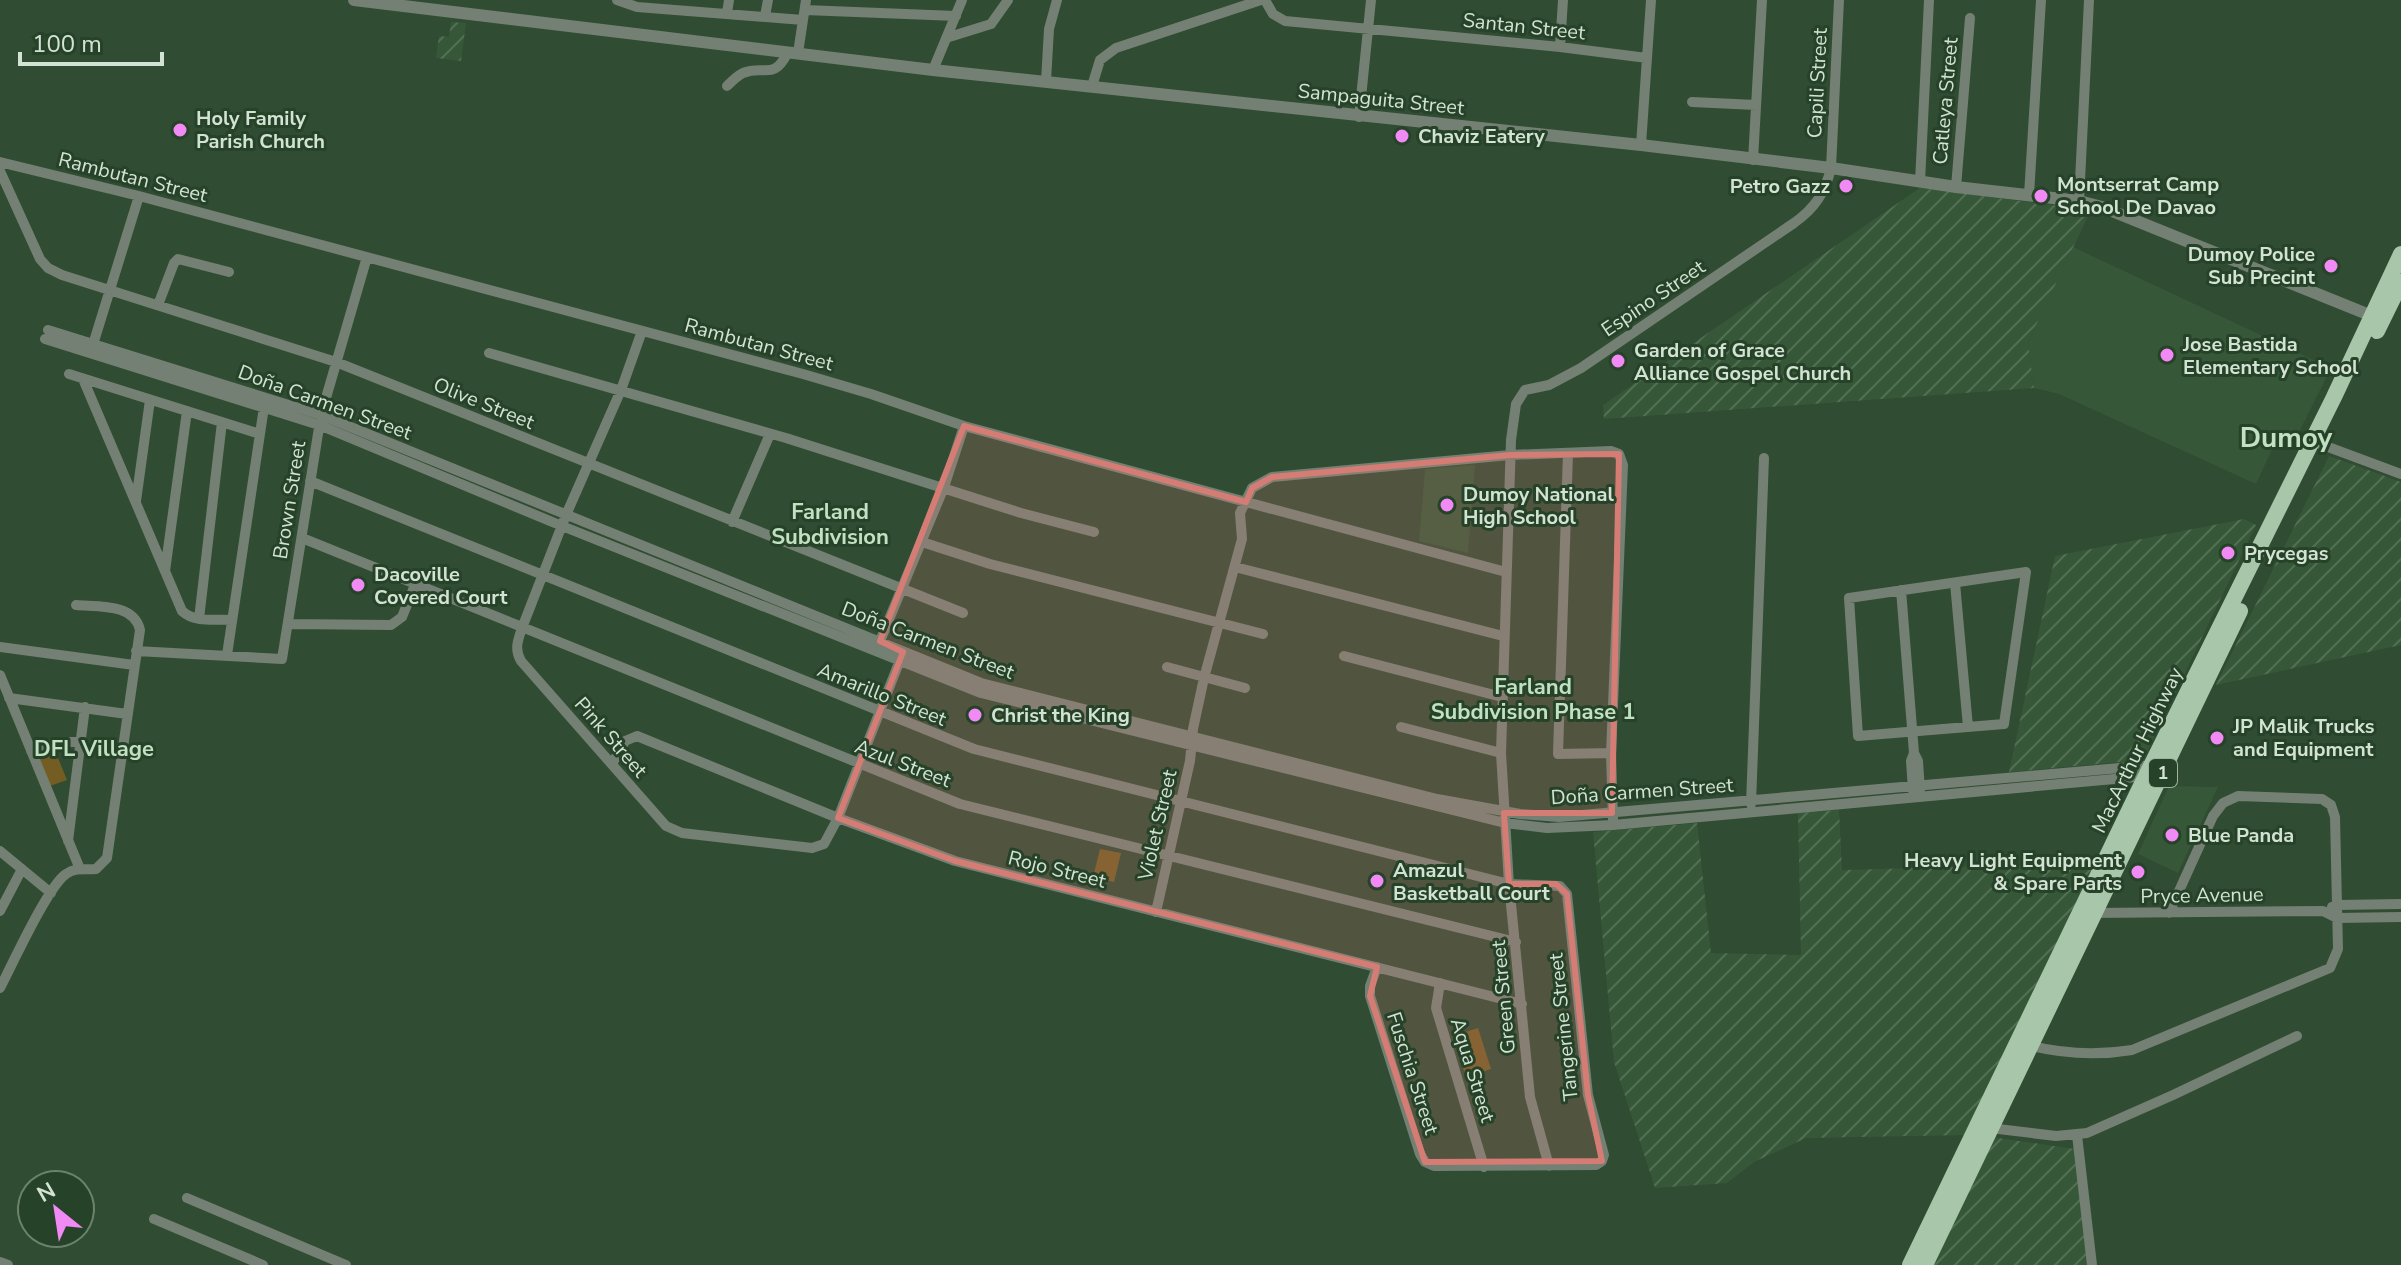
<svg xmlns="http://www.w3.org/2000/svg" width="2401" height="1265" viewBox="0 0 2401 1265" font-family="'Nunito Sans',sans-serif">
  <defs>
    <pattern id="industrial-furrows" width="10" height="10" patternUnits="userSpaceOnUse" patternTransform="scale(2)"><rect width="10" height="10" fill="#365838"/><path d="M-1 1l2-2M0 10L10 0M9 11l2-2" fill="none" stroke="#527054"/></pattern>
  </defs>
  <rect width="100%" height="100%" fill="#304c32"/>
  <path fill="#365838" d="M2073 247 2331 368 2290 450 2275 443 2256 484 2059 394 2034 388 2028 342Z
    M1475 465 1468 553 1419 541 1425 469Z
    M2169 786 2218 787 2178 873 2138 854Z"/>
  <path fill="url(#industrial-furrows)" d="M451 22 466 23 461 61 436 58 439 36 449 37Z
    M1920 188 2091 210 2028 342 2034 388 1604 419 1603 405Z
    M2329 456 2401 482V645L2216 685Z
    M2244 519 2256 525 2143 760 2009 772 2055 556Z
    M1839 810 1842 870 2095 863 1969 1135 1806 1138 1754 1162 1727 1183 1655 1188 1614 1062 1593 832 1697 823 1711 953 1801 955 1798 813Z
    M1991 1137 2075 1149 2089 1265H1932Z"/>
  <path fill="#745d23" d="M54 748 67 780 50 786 38 754Z
    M1100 849 1121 853 1114 882 1093 877Z
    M1478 1028 1491 1069 1466 1077 1453 1036Z"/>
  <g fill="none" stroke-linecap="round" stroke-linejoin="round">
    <path stroke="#738073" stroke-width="10" d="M617 0 637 7 803 20
      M1265 0 1273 14 1285 21 1560 47 1647 58
      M805 10 956 16
      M727 13 729 0
      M765 16 768 0
      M946 38 991 24 1008 0
      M1560 47 1563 0
      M798 53 806 0
      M933 70 962 0
      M1046 81 1049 29 1057 0
      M727 86C732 81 737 76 743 73 765 64 773 82 788 52
      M1092 86 1100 60 1116 48 1261 0
      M1692 102 1756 105
      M1359 117 1371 0
      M1641 145 1651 0
      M1753 160 1762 0
      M0 162 139 196 803 374 871 394 964 426 1506 572
      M0 171 40 259 48 268 62 275 336 362 963 613
      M1920 182 1929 0
      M1956 187 1970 18
      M2029 195 2041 0
      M2079 201 2089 0
      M158 305 174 263 178 259 229 272
      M48 330 321 415 981 683 1437 799 1520 814 1559 817 2154 765
      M642 331 621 390 566 515 522 628C518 640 514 649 521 661L666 826 682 833 812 848 824 844 838 818 902 655
      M45 339 319 425 562 526 981 693 1505 823 1547 828 1613 825 2147 776
      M91 351 139 196
      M489 353 786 438 1021 513 1094 532
      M69 374 260 434
      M83 379 182 611C195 623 214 619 231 620
      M2312 441 2401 474
      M1568 453 1558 754 1611 753
      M310 481 974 749 1509 884 1560 886 1567 894 1588 1095 1604 1155 1602 1161 1596 1165 1434 1166 1425 1162 1420 1154 1370 996V986L1377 967
      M136 501 150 400
      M732 522 770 434
      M302 538 960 804 1516 942
      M922 542 990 564 1263 634
      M1235 567 1503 636
      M165 571 187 411
      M2026 572 2004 724 1858 736 1849 598Z
      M1955 583 1968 727
      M1901 590 1914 753 1918 761 1920 791
      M199 619 222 422
      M288 624 391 625 402 617 415 585
      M880 641 944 487 964 426
      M0 647 134 665
      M136 651 282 659 321 415 367 257
      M227 655 264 407
      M1344 656 1502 697
      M1167 667 1245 688
      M0 675 80 869
      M9 698 127 714
      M1401 727 1501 753
      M31 751 58 742H80
      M612 764 625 741 637 736 838 818 955 861 1522 1004
      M1913 791 1911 761 1914 753
      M1751 804 1764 458
      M68 841 85 707
      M0 851 51 893
      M2332 907 2337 905 2401 904
      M0 911 22 869
      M1156 912 1190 761 1193 729 1204 678 1242 539 1240 513 1252 488 1272 477 1510 455 1611 451 1619 454 1623 465 1611 753 1613 819
      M2092 913 2323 911 2337 918 2401 917
      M1440 983 1436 1008 1484 1167
      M0 988C12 965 48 886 66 874 76 867 86 870 96 869L107 858 140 630C134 603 98 607 76 605
      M2027 1045C2062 1054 2096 1056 2132 1050L2330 968 2338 949 2335 817 2331 805 2322 799 2238 796 2223 803 2213 816 2169 913
      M1990 1128 2056 1136 2087 1133 2173 1095 2297 1036
      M2077 1135 2092 1265
      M1549 1166 1530 1097 1509 884 1501 753 1511 440 1516 404 1525 390 1549 385 1581 368 1794 223C1815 208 1825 193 1831 168L1839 0
      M187 1198 346 1265
      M154 1219 263 1265
      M0 1262 8 1265"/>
    <path stroke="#738073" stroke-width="12" d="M354 0 933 70 1641 145 1831 168 1956 187 2079 201 2102 207 2377 318"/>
    <path stroke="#a8c6a9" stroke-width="16" d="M2377 331 2401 282
      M1910 1265 2138 792 2334 397 2401 254
      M1925 1265 2240 611"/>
  </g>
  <path fill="#d57c75" fill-opacity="0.2" stroke="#d57c75" stroke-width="6" stroke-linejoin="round" d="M964 426 1246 502 1252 488 1272 477 1510 455 1619 454 1612 813H1504L1509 884H1556L1567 894 1588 1095 1602 1161 1425 1162 1370 996 1377 967 955 861 838 818 903 652 880 641Z"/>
  <g fill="#f18af4" stroke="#264228" stroke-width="3">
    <circle cx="180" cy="130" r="8"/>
    <circle cx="1402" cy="136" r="8"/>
    <circle cx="1846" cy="186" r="8"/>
    <circle cx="2041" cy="196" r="8"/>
    <circle cx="2331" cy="266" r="8"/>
    <circle cx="2167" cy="355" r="8"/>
    <circle cx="1618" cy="361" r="8"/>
    <circle cx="1447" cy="505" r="8"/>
    <circle cx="2228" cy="553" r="8"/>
    <circle cx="358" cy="585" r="8"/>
    <circle cx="975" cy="715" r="8"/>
    <circle cx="2217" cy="738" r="8"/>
    <circle cx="2172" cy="835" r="8"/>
    <circle cx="2138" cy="872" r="8"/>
    <circle cx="1377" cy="881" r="8"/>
  </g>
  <g text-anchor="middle" stroke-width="6" stroke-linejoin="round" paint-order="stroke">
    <rect fill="#264228" stroke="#9fb3a0" stroke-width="2" x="2149" y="759" width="28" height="28" rx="6"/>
    <g font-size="18" font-weight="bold" fill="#d3e3d3">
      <text x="2163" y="779">1</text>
    </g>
    <g font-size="20" fill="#d3e3d3" stroke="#264228">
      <text transform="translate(1524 26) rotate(6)" y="7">Santan Street</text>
      <text transform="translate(1817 83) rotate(-87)" y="7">Capili Street</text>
      <text transform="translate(1381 99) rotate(6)" y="7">Sampaguita Street</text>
      <text transform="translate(1945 101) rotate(-85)" y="7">Catleya Street</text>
      <text transform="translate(133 177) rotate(14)" y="7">Rambutan Street</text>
      <text transform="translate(1653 298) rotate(-34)" y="7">Espino Street</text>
      <text transform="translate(759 344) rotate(15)" y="7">Rambutan Street</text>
      <text transform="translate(325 402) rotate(20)" y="7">Doña Carmen Street</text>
      <text transform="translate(484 403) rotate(22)" y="7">Olive Street</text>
      <text transform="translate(289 500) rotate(-81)" y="7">Brown Street</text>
      <text transform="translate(928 640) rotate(21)" y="7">Doña Carmen Street</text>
      <text transform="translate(882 694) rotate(22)" y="7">Amarillo Street</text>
      <text transform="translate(611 737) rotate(49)" y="7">Pink Street</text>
      <text transform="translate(2137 750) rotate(-64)" y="7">MacArthur Highway</text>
      <text transform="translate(903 763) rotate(21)" y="7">Azul Street</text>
      <text transform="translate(1642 791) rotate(-4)" y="7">Doña Carmen Street</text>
      <text transform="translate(1157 825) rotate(-77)" y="7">Violet Street</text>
      <text transform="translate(1057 869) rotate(14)" y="7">Rojo Street</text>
      <text transform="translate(2202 895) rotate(-1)" y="7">Pryce Avenue</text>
      <text transform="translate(1503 997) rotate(-95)" y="7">Green Street</text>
      <text transform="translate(1563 1027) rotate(-96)" y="7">Tangerine Street</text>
      <text transform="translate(1473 1070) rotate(73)" y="7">Aqua Street</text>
      <text transform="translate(1413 1073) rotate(72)" y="7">Fuschia Street</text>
    </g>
    <g font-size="20" font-weight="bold" fill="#d3e3d3" stroke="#264228" text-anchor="start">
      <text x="196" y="125">Holy Family<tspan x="196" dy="23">Parish Church</tspan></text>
      <text x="1418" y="143">Chaviz Eatery</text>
      <text x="2057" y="191">Montserrat Camp<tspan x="2057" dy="23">School De Davao</tspan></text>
      <text x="1830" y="193" text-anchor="end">Petro Gazz</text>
      <text x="2315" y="261" text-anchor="end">Dumoy Police<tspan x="2315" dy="23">Sub Precint</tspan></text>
      <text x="2183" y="351">Jose Bastida<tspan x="2183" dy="23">Elementary School</tspan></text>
      <text x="1634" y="357">Garden of Grace<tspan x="1634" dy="23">Alliance Gospel Church</tspan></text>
      <text x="1463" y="501">Dumoy National<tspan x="1463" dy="23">High School</tspan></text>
      <text x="2244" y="560">Prycegas</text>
      <text x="374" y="581">Dacoville<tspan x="374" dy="23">Covered Court</tspan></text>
      <text x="991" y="722">Christ the King</text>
      <text x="2233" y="733">JP Malik Trucks<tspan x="2233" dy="23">and Equipment</tspan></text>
      <text x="2188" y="842">Blue Panda</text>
      <text x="2122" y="867" text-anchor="end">Heavy Light Equipment<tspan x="2122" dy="23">&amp; Spare Parts</tspan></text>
      <text x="1393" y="877">Amazul<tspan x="1393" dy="23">Basketball Court</tspan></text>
    </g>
    <g font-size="22" font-weight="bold" fill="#c1e1c2" stroke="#264228">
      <text x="830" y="519">Farland<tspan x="830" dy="25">Subdivision</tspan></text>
      <text x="1533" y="694">Farland<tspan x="1533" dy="25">Subdivision Phase 1</tspan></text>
      <text x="94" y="756">DFL Village</text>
    </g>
    <g font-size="28" font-weight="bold" fill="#c1e1c2" stroke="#264228">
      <text x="2286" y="447">Dumoy</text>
    </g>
  </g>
  <g transform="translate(56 1209) rotate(330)"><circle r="38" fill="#264228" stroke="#6b826c" stroke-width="2"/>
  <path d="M0-6L14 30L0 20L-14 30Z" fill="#f18af4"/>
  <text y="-12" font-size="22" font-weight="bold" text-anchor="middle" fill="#d3e3d3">N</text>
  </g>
  <path d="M20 52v12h142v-12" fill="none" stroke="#d3e3d3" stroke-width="4"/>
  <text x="32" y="52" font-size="24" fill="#d3e3d3" stroke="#264228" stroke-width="6" paint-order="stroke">100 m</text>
</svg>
